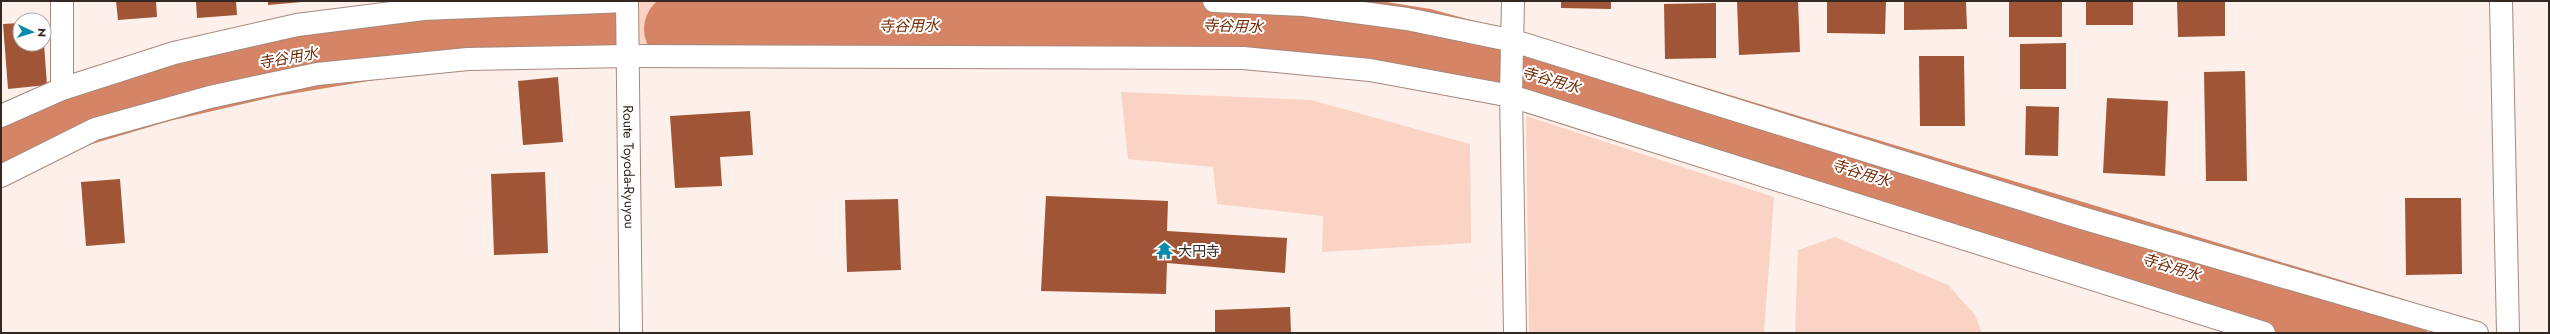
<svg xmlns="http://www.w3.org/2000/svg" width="2550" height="334" viewBox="0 0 2550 334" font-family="Jost,'Noto Sans JP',sans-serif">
  <rect width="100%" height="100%" fill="#fdf0eb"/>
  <path fill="#fbd3c4" d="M627 1 1056 6 1277 14 1452 39 2082 218 2454 333H2264L1511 96 1346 68 628 56 234 92 1 176V117L251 35Z
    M1121 92 1311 100 1470 144 1471 243 1322 252 1323 216 1217 204 1213 167 1128 159Z
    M1526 116 1774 197 1764 333H1529Z
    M1835 237 1948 285 1975 315 1982 333H1795L1798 250Z"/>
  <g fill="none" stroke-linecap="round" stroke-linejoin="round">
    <path stroke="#d58565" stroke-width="72" d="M680 29 1158 24 1326 29 1422 44 1579 87 2391 333
      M1 144 63 115 161 86 269 61 432 34 586 30"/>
  </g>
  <path fill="#a05536" d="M116 1H156L157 17 118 20Z
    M196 1H236L237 15 197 18Z
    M268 1H302V2L268 5Z
    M1561 1H1611V9L1561 8Z
    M1737 1H1798L1800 52 1739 55Z
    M1827 1H1886L1885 34 1827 33Z
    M1904 1H1966L1967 29 1904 30Z
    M2009 1H2062V37H2009Z
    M2086 1H2133V25H2086Z
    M2177 1H2225V36L2178 37Z
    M1716 3V58L1665 59 1664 4Z
    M20 23V44H44L47 85 8 89 3 24Z
    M2066 43V89H2020V44Z
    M1919 56H1964L1965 126H1920Z
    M2245 71 2247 181H2206L2204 72Z
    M558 77 563 142 523 145 518 81Z
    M2107 98 2168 101 2165 176 2103 173Z
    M2026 106 2059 107 2058 156 2025 155Z
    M750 111 753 155 720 157 722 186 675 188 670 116Z
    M545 172 548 253 494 255 491 174Z
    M120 179 125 243 86 246 81 182Z
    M1046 196 1168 201 1167 231 1287 238 1285 273 1167 263 1166 294 1041 291Z
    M2405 198H2461L2462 274 2406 275Z
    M898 199 901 270 847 272 845 200Z
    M1290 307 1291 333H1215V310Z"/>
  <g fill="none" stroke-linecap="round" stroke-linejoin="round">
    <defs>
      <path id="street" d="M62 1V89
        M1214 1 1304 5 1407 19 1514 41 2082 218 2477 333
        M1513 1 1511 93 1515 333
        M1 116 62 89 174 53 297 25 423 9 627 1"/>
      <g id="secondary">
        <path id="s1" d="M627 1 631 333"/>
        <path d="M2501 1 2508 333"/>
        <path d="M1 176 95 129 210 97 317 74 468 59 628 56 1243 58 1370 70 1511 96 2264 333"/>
      </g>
    </defs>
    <use href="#street" stroke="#a6887c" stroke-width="24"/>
    <use href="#secondary" stroke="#a6887c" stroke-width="24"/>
    <use href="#street" stroke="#fff" stroke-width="22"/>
    <use href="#secondary" stroke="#fff" stroke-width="22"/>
  </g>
  <defs>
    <symbol id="temple-bare" viewBox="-9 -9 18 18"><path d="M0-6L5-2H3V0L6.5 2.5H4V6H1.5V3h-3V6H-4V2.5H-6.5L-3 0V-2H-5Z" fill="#088bab" stroke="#fff" stroke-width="2.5" paint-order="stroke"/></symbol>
  </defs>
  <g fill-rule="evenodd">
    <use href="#temple-bare" x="1152" y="238" width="25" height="25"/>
  </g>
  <g text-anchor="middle" stroke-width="4" stroke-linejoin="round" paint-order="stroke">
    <g font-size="14" fill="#342823" stroke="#fff">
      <text dy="5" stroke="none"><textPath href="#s1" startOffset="166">Route Toyoda-Ryuyou</textPath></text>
    </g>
    <g font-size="14" fill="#342823" stroke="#fff" text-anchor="start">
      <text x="1178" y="256">大円寺</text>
    </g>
    <g font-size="15" font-style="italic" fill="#742b07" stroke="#fff">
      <text transform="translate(909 26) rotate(-1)" y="5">寺谷用水</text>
      <text transform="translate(1233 26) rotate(2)" y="5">寺谷用水</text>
      <text transform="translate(288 58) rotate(-10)" y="5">寺谷用水</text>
      <text transform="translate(1551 80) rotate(16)" y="5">寺谷用水</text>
      <text transform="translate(1861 173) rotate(17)" y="5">寺谷用水</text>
      <text transform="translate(2171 267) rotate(17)" y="5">寺谷用水</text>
    </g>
  </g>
  <rect width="2550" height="334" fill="none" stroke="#342823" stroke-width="4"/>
  <g transform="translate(32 32) rotate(94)"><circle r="19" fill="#ffffff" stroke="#aea9a7"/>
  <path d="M0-3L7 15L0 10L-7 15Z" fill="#088bab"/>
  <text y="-6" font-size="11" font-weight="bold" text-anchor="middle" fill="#342823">N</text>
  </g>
</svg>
